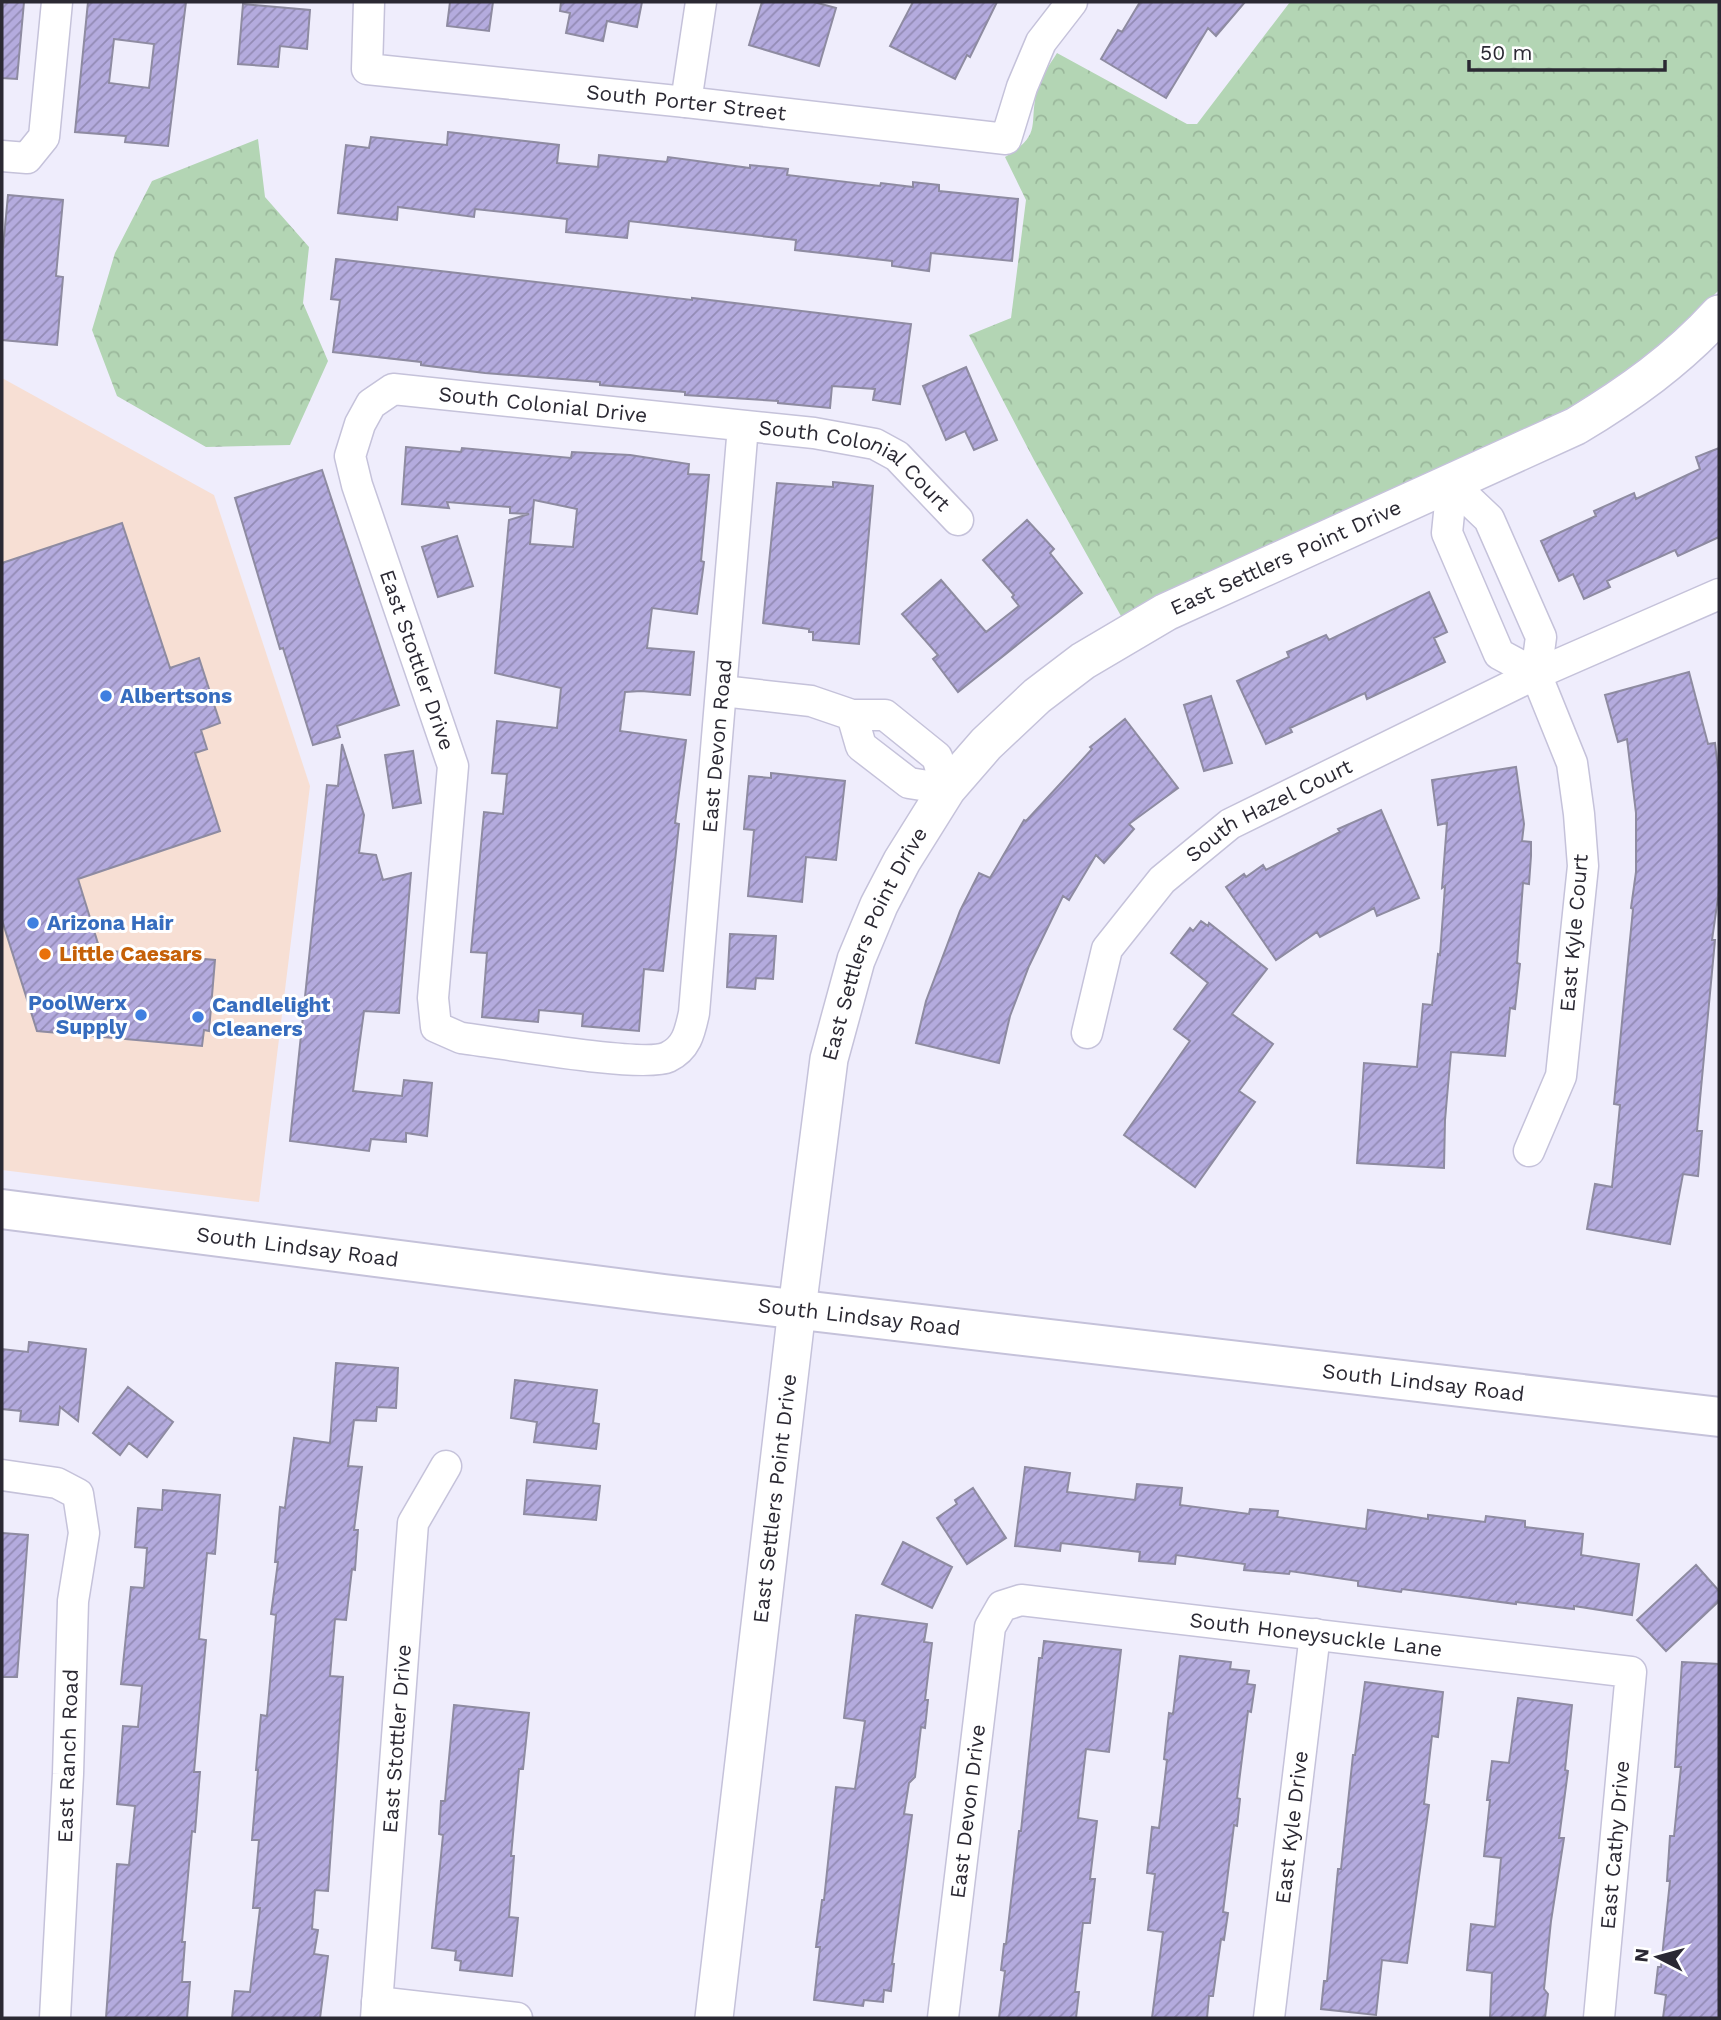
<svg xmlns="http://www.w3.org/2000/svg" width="1721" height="2020" viewBox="0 0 1721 2020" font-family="'Work Sans',sans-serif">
  <defs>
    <pattern id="park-crowns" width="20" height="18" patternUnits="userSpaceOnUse" patternTransform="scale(1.75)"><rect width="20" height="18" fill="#b3d5b4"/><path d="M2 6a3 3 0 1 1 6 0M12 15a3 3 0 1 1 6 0" fill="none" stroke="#9ab79b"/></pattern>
    <pattern id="building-hatch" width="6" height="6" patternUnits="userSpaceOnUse" patternTransform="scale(1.75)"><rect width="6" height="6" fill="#b4abde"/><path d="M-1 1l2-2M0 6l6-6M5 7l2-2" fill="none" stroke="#938bb5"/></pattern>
  </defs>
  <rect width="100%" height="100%" fill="#efedfc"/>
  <path fill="#f7dfd4" d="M2 378 214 495 310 786 259 1202 2 1170Z"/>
  <path fill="url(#park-crowns)" d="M1290 2H1719V290L1670 339 1574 407 1121 616 1034 460 969 335 1011 318 1026 200 1005 157C1045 133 1027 124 1038 87 1042 75 1050 64 1057 53L1187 124H1197Z
    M258 139 265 197 309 247 303 303 328 361 290 445 206 447 117 396 92 330 115 253 152 181Z"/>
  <path fill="url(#building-hatch)" stroke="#8e8ba1" stroke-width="2" fill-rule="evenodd" d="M2 2H24L17 79 2 78Z
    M88 2H186L168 146 125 142 126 136 75 132ZM114 39 154 44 149 88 109 83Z
    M450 2H493L489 31 447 26Z
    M561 2H642L637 27 607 21 603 41 566 33 570 13 560 11Z
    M762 2H814L836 8 819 66 749 45Z
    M913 2H997L970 57 967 55 955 79 890 46Z
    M1140 2H1245L1216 36 1208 28 1166 98 1101 59 1118 30 1122 32Z
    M243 4 310 10 307 49 280 46 278 67 238 64Z
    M448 132 559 145 557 163 598 167 599 155 667 162 668 157 750 168V165L788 169 787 175 880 186 881 183 913 187V182L939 185V191L1018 199 1012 261 931 253 929 271 892 266V261L795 250 796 240 629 221 627 238 566 232 567 219 475 209 474 217 398 207 397 220 338 213 346 145 369 148 371 137 447 145Z
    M8 195 63 200 56 276 63 277 57 345 2 340V259Z
    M336 259 692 300V298L911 324 900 404 873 400 875 389 832 386 830 408 778 403V401L685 395V392L600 385V382L485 373 421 365V362L333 352 340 300 331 299Z
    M966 367 997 440 974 450 965 431 946 440 923 386Z
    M406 447 461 452 462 448 571 458 572 452 630 455 689 464 688 474 709 475 701 561 704 562 697 614 652 608 647 648 694 652 690 695 641 691 625 692 620 731 686 740 675 823 679 824 663 971 644 969 639 1031 582 1026 583 1014 539 1010 538 1022 482 1017 487 953 471 952 484 812 503 814 507 774 492 773 497 721 557 728 561 688 495 673 509 520 529 514 510 513V507L447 502 449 508 402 504ZM534 500 577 509 573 547 530 544Z
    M1719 448V537L1678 556 1675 550 1607 581 1610 587 1584 599 1573 574 1559 581 1541 541 1596 516 1594 511 1634 493 1636 499 1700 469 1696 457Z
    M322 470 399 705 337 726 340 737 313 745 283 648 280 649 235 498Z
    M833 482 873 486 859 644 813 640V632H809V629L763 623 777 483 833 487Z
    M1027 520 1054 549 1050 553 1082 593 958 692 933 659 938 655 902 614 941 580 986 632 1019 606 1012 597 1014 595 983 560Z
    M122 523 170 668 199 658 220 723 201 730 207 749 195 753 220 831 78 879 100 950 215 960 209 1031 204 1030 202 1046 37 1031 2 920V563Z
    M457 536 473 586 438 597 422 547Z
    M1429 592 1447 632 1434 638 1445 662 1367 699 1365 693 1290 728 1292 732 1266 744 1237 681 1289 657 1287 652 1326 635 1329 640Z
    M1689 672 1708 744 1715 743 1719 777V891L1712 940H1715L1697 1131H1702L1698 1176 1683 1174 1670 1244 1587 1229 1595 1184 1612 1187 1620 1105 1614 1104 1633 909 1631 908 1636 872V813L1627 739 1618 742 1605 695Z
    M1211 696 1232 763 1204 771 1184 705Z
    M1125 719 1178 788 1129 824 1134 829 1104 863 1096 855 1069 900 1063 896 1029 966 1010 1016 999 1063 916 1043 926 1001 960 911 979 873 990 878 1024 820 1026 821 1092 749 1090 747Z
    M342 744 364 815 359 853 376 855 383 880 411 873 399 1013 364 1011 353 1091 402 1096 404 1080 432 1083 427 1136 406 1133V1142L371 1139 369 1151 290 1141 327 785 338 786Z
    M413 751 421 803 393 808 385 755Z
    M1516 767 1524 824 1522 841 1531 842V856L1529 884 1523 883 1517 963 1520 964 1515 1009 1510 1008 1505 1056 1451 1052 1445 1120 1444 1168 1357 1163 1364 1063 1417 1067 1423 1004 1432 1005 1438 954 1440 955 1445 886 1442 888 1447 823 1438 825 1432 780Z
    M771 773 845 781 836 860 806 857 802 902 748 896 754 830 744 829 749 776 771 778Z
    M1381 810 1419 898 1377 916 1374 908 1320 937 1317 932 1276 960 1226 887 1244 874 1246 877 1263 865 1266 870 1340 832 1338 829Z
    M1201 921 1208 926 1209 923 1267 969 1232 1014 1273 1044 1239 1091 1255 1102 1195 1187 1124 1135 1190 1041 1174 1029 1208 983 1171 953 1190 928 1193 931Z
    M730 934 776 936 773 979 756 978 755 989 727 987Z
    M29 1342 86 1349 78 1421 60 1407 58 1425 20 1421 21 1411 2 1409V1349L28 1352Z
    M336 1363 398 1368 396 1408 377 1407 376 1421 354 1420 348 1466 362 1467 354 1530H358L355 1570 352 1569 346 1620 335 1619 330 1676 343 1677 328 1891 315 1890 312 1929 318 1930 314 1954 328 1956 320 2018H232L235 1991 250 1992 260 1908H253L259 1840H252L258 1770H256L261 1715 267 1716 276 1615 271 1614 278 1562H275L280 1507 285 1508 294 1438 330 1443Z
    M515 1380 597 1390 593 1423 599 1424 596 1449 534 1442 537 1422 511 1418Z
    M128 1387 173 1422 147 1457 129 1443 120 1455 93 1433Z
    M1025 1467 1070 1473 1067 1492 1135 1500 1137 1484 1182 1488 1180 1505 1249 1514 1250 1509 1278 1511 1277 1517 1366 1529 1368 1510 1428 1519V1515L1485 1522 1486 1516 1525 1521V1527L1583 1534 1581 1555 1639 1564 1632 1615 1574 1606V1609L1516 1602V1604L1402 1589 1401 1592 1358 1586V1581L1290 1571 1289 1574 1244 1570 1245 1564 1176 1555 1175 1564 1139 1561 1140 1552 1061 1543 1060 1551 1015 1546Z
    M527 1480 600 1486 596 1520 524 1514Z
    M973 1488 1006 1538 967 1564 937 1518 957 1504 955 1500Z
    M163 1490 220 1495 215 1554 207 1553 199 1639 206 1640 194 1772H200L195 1832 192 1831 182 1942H185L182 1982H190L187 2018H106L117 1864 129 1865 135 1806 117 1804 123 1726 138 1727 142 1686 121 1684 131 1587 144 1588 147 1548 135 1547 138 1508 162 1510Z
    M2 1533 28 1535 17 1677H2Z
    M903 1542 952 1567 932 1608 882 1584Z
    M1696 1565 1719 1591V1601L1666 1651 1637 1620Z
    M856 1615 927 1624 924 1642 932 1643 925 1700H928L925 1728 921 1727 915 1777 909 1783 904 1814 912 1815 892 1964H894L891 1991 884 1990 883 2002 864 2000 863 2006 814 2000 820 1947H816L822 1900H824L836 1787 855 1789 865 1721 844 1718Z
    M1044 1641 1121 1650 1109 1752 1086 1749 1078 1818 1097 1821 1090 1879H1095L1090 1923H1083L1075 1992H1079L1076 2018H999L1005 1971 1001 1970 1004 1944H1006L1019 1831H1021L1039 1658H1042Z
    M1180 1656 1231 1662 1230 1669 1249 1671 1247 1684 1255 1685 1251 1712 1248 1711 1237 1798 1240 1799 1237 1826 1234 1825 1223 1912 1228 1913 1224 1940 1221 1939 1213 1996H1209L1207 2018H1152L1163 1932 1148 1930 1155 1874 1147 1873 1152 1827 1159 1828 1167 1760 1164 1759 1169 1713 1173 1714Z
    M1682 1662 1719 1664V2018H1663L1666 1995 1655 1993 1658 1967H1661L1670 1881H1667L1670 1836H1674L1681 1767H1675Z
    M1365 1682 1443 1692 1438 1737 1432 1736 1424 1804 1429 1805 1407 1963 1382 1960 1376 2015 1321 2009 1324 1981H1327L1338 1869H1341L1353 1755H1355Z
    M1518 1698 1572 1705 1565 1770 1568 1771 1559 1838H1564L1551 1921 1544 1989 1548 1994 1545 2018H1490L1492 1973 1467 1970 1471 1924 1495 1927 1501 1858 1484 1856 1490 1800H1487L1492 1761 1509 1763Z
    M454 1705 529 1713 523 1769H519L511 1856H514L509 1917 518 1918 512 1976 460 1970 461 1961 455 1960 456 1951 432 1948 443 1835 439 1834 441 1801H445Z"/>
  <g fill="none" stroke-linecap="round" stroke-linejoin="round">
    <defs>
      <g id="minor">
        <path id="s1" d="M369 2 367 69 686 102 1006 139 1022 87 1041 42 1072 2"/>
        <path d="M686 102 701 2"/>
        <path d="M2 156 27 158 44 137 57 2"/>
        <path id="s2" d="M743 426 694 1013C690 1031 687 1048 668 1057 643 1069 497 1042 461 1038L436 1027 433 998 453 766 357 485 350 456 360 424 371 404 393 389 814 433 875 444 897 456 958 520"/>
        <path d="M1452 484 1489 519 1541 637 1536 674 1572 763 1579 814 1583 866 1561 1076 1529 1151"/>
        <path d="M1452 484 1447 533 1499 654 1536 674"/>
        <path d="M722 691 811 701 852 715H885L937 757 947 789 909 783 861 746 852 715"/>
        <path id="s3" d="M1087 1033 1107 949 1162 880 1230 824 1536 674 1719 594"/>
        <path d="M2 1475 57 1483 78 1494 84 1533 73 1601 68 1774 55 2018"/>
        <path d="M377 2002 517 2018"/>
        <path id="s4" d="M376 2018 413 1523 446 1466"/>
        <path id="s5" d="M943 2018 990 1627 1002 1606 1021 1600 1631 1672 1599 2018"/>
        <path id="s6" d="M1269 2018 1315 1634"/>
      </g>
      <g id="tertiary">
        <path id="s7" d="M714 2018 797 1309 829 1059 856 960 879 905 902 861 947 789 986 744 1037 696 1083 661 1166 612 1576 426C1629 394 1677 360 1719 314"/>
      </g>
      <g id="secondary">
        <path id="s8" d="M2 1209 664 1294 1719 1417"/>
      </g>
    </defs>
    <use href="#minor" stroke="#c5c2da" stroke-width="33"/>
    <use href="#tertiary" stroke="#c5c2da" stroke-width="40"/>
    <use href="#secondary" stroke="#c5c2da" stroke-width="42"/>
    <use href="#minor" stroke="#fff" stroke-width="30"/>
    <use href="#tertiary" stroke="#fff" stroke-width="37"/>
    <use href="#secondary" stroke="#fff" stroke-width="38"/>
  </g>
  <g fill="#3f7fe0" stroke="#fff" stroke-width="2.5">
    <circle cx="106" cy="696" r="7"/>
    <circle cx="33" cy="923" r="7"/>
    <circle cx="141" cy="1015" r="7"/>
    <circle cx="198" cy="1017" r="7"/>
  </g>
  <circle fill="#e8710a" stroke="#fff" stroke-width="2.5" cx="45" cy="954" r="7"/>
  <g text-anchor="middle" stroke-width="6" stroke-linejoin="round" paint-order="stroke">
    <g font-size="21" fill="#2b2933" stroke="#fff">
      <text dy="7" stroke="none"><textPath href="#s1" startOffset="388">South Porter Street</textPath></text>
      <text dy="7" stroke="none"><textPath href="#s2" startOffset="1701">South Colonial Drive</textPath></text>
      <text dy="7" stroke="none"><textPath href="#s2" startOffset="2025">South Colonial Court</textPath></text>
      <text dy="7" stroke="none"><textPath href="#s7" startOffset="1678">East Settlers Point Drive</textPath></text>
      <text transform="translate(417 660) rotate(71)" y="7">East Stottler Drive</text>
      <text transform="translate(717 746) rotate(-85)" y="7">East Devon Road</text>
      <text dy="7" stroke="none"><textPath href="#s3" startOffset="303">South Hazel Court</textPath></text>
      <text transform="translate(1574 933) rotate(-85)" y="7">East Kyle Court</text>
      <text dy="7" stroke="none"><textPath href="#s7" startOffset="1090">East Settlers Point Drive</textPath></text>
      <text dy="7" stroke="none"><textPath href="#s8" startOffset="298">South Lindsay Road</textPath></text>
      <text dy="7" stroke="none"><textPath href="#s8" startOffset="864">South Lindsay Road</textPath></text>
      <text dy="7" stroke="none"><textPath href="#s8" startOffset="1432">South Lindsay Road</textPath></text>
      <text dy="7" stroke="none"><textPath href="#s7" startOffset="523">East Settlers Point Drive</textPath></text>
      <text dy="7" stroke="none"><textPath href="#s5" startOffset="735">South Honeysuckle Lane</textPath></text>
      <text dy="7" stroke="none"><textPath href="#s4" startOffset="280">East Stottler Drive</textPath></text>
      <text transform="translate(68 1756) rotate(-88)" y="7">East Ranch Road</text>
      <text dy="7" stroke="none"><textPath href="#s5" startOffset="208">East Devon Drive</textPath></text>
      <text dy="7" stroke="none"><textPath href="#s6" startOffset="192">East Kyle Drive</textPath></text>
      <text transform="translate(1615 1845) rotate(-85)" y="7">East Cathy Drive</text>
    </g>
    <g font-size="21" font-weight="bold" fill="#366cbe" stroke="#fff" text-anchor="start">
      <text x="120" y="703">Albertsons</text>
      <text x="47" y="930">Arizona Hair</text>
      <text x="127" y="1010" text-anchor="end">PoolWerx<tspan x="127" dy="24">Supply</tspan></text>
      <text x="212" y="1012">Candlelight<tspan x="212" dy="24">Cleaners</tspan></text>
    </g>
    <g font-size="21" font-weight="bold" fill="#c56008" stroke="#fff" text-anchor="start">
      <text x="59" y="961">Little Caesars</text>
    </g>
  </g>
  <rect width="1721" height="2020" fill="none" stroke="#2b2933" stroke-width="7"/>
  <g transform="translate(1658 1957) rotate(276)" stroke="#ffffff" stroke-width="5" paint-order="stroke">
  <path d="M0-5L12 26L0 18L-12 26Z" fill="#2b2933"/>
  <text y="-10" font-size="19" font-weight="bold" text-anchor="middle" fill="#2b2933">N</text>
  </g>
  <path d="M1469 60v10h196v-10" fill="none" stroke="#2b2933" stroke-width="3.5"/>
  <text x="1480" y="60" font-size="21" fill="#2b2933" stroke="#ffffff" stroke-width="5" paint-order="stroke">50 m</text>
</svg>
